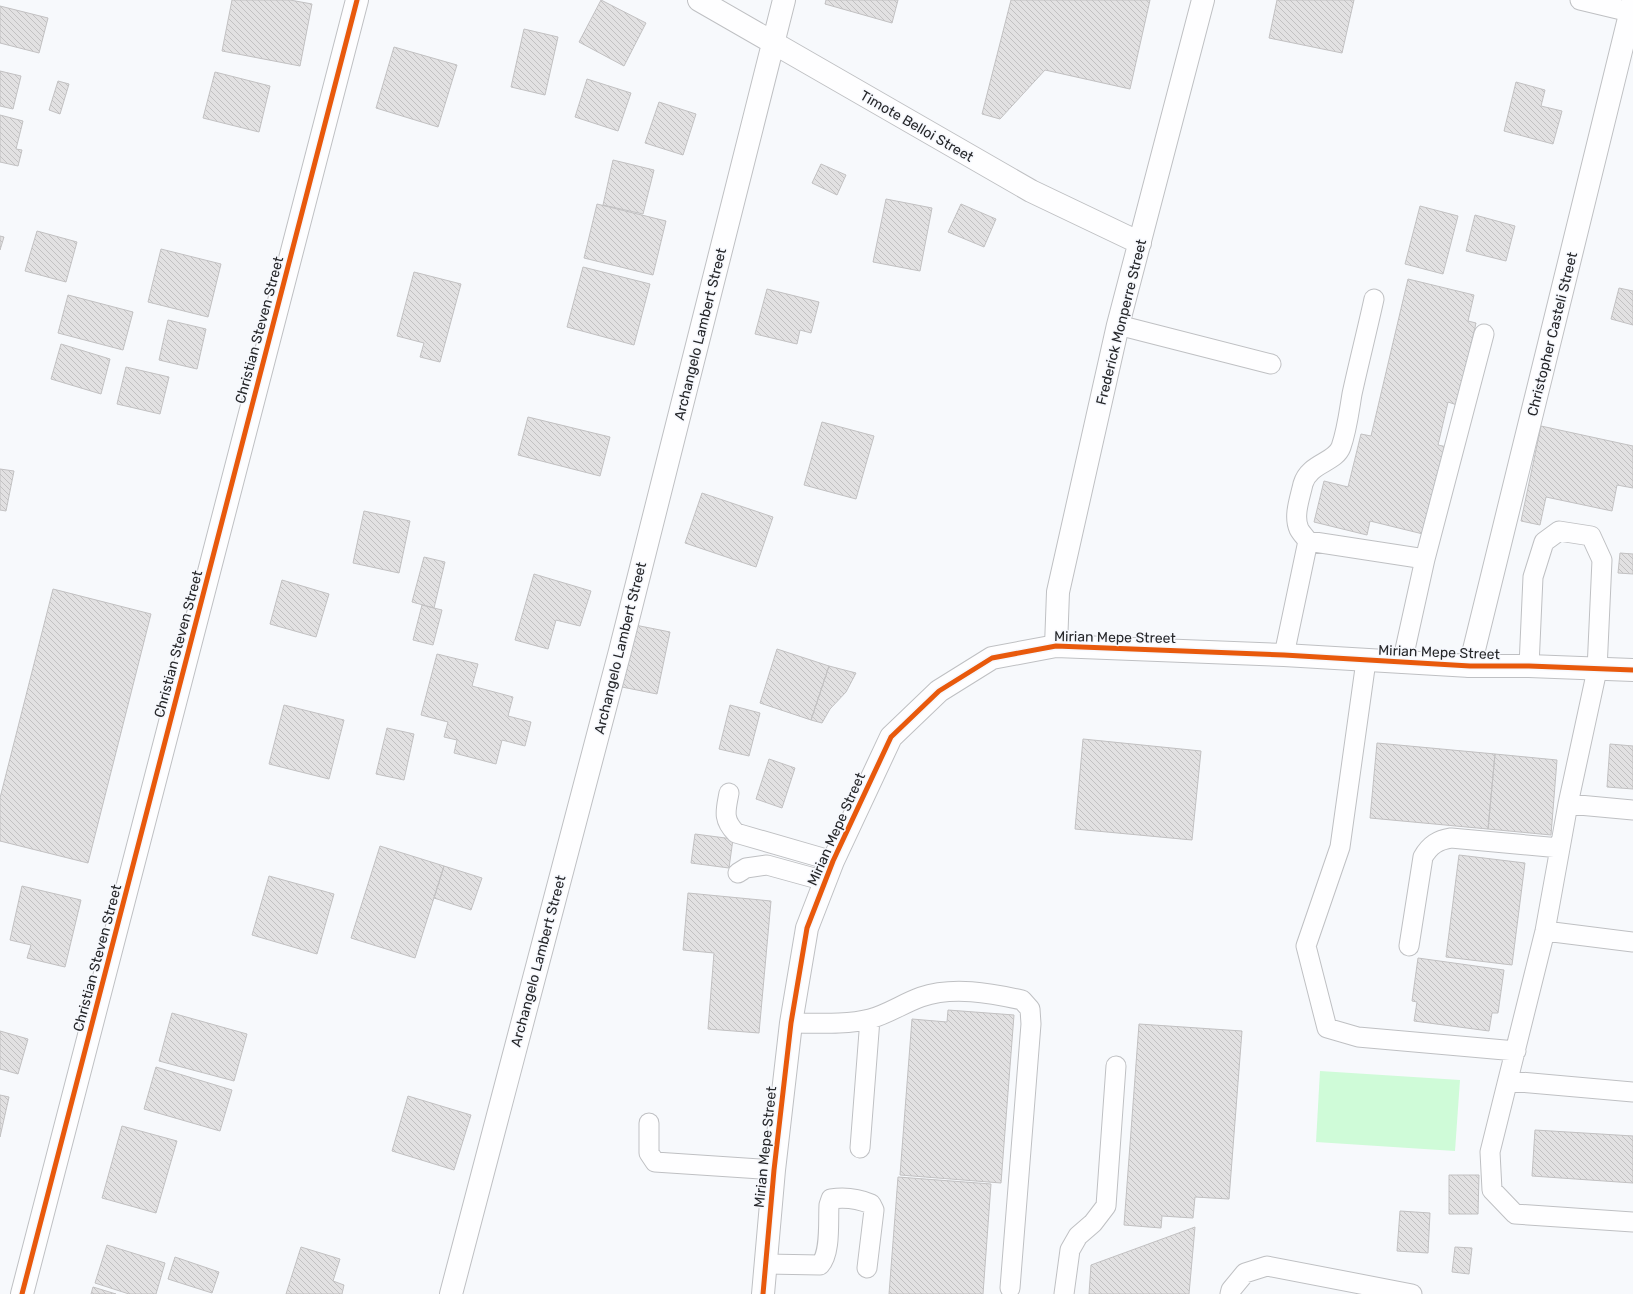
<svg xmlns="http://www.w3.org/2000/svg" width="1633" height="1294" viewBox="0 0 1633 1294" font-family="Rubik,sans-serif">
  <defs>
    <pattern id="building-back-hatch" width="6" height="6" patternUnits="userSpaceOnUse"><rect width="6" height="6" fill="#e2e1e2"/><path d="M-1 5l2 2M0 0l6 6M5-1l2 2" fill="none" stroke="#c2c1c2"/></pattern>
  </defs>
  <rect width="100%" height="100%" fill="#f7f9fc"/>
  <path fill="#cffbd8" d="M1320 1071 1460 1080 1455 1151 1316 1142Z"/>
  <path fill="url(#building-back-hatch)" stroke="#c2c1c2" d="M232 0H290L312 4 300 66 222 51Z
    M601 0 646 23 624 66 579 42Z
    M826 0H898L892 23 825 4Z
    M1011 0H1150L1130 89 1045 70 1000 119 982 114Z
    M1277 0H1354L1342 53 1269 38Z
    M0 6 48 18 39 53 0 43Z
    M524 29 558 37 545 95 511 87Z
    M394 47 457 65 438 127 376 108Z
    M0 71 21 76 13 109 0 106Z
    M215 72 270 86 259 132 203 118Z
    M587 79 631 93 618 131 575 117Z
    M58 81 69 84 60 114 49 110Z
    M1516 82 1545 90 1541 106 1562 111 1553 144 1504 131Z
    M659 102 696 114 683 155 645 143Z
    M0 115 23 121 16 149 22 150 18 166 0 162Z
    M613 160 654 170 643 214 603 205Z
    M821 164 846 175 837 195 812 183Z
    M886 199 932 208 920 271 873 262Z
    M597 204 666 221 653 275 584 258Z
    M961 204 996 219 984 247 948 232Z
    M1420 206 1458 216 1443 274 1405 264Z
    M1475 215 1515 226 1506 261 1466 251Z
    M37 231 77 242 66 282 25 271Z
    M0 236 4 237 0 250Z
    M161 249 221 264 208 317 148 302Z
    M583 267 650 284 634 345 567 327Z
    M414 272 461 284 440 362 420 357 424 343 397 336Z
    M1408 279 1474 295 1468 321 1476 323 1457 405 1448 402 1438 445 1447 447 1427 535 1370 521 1367 535 1314 522 1324 481 1348 487 1361 434 1371 436Z
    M1619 288 1633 291V325L1611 319Z
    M767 289 819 302 811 333 800 330 797 344 755 334Z
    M68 295 133 312 123 350 58 333Z
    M168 320 206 329 197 369 159 360Z
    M61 344 110 359 101 394 51 379Z
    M126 367 169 377 160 414 117 404Z
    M528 417 610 437 600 476 518 455Z
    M822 422 874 436 856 499 804 485Z
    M1541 426 1633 446V488L1617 485 1612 511 1546 497 1540 525 1521 521Z
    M0 469 14 471 6 511 0 510Z
    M702 493 773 517 756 567 685 543Z
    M364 511 410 521 399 573 353 563Z
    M1620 553 1633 554V574L1618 573Z
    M424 557 445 562 434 608 412 602Z
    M534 574 591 591 580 626 556 620 548 649 515 640Z
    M282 580 329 594 316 637 270 624Z
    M53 589 151 614 88 863 0 841V798Z
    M422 605 442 610 433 645 413 640Z
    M635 625 670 632 657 694 622 687Z
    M777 649 829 666 811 720 760 703Z
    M437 654 478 664 472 686 513 697 508 716 531 722 525 746 502 740 496 764 454 753 457 740 444 737 448 722 421 715Z
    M829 666 856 673 846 692 830 709 822 723 811 720Z
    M284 705 344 720 329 779 269 764Z
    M730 705 760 713 749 756 719 749Z
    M387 728 414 734 404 780 376 774Z
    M1083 739 1201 751 1192 840 1075 829Z
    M1377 743 1495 754 1488 829 1370 818Z
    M1610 744 1633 746V789L1607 787Z
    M1495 754 1557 760 1551 835 1488 829Z
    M769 759 795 768 782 808 756 799Z
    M695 834 733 839 729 868 691 863Z
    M380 846 444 866 415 958 351 938Z
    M1459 855 1525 863 1512 965 1446 957Z
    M444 866 482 878 471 910 434 898Z
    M269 876 334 894 317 954 252 935Z
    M22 886 81 900 65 967 27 958 31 945 10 940Z
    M688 893 771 901 759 1033 708 1029 714 953 683 950Z
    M1418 958 1504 970 1498 1013H1492L1489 1031 1414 1021 1417 1002 1412 1001Z
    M948 1010 1014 1015 1001 1183 900 1175 912 1019 947 1022Z
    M172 1013 247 1034 234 1081 159 1061Z
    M1139 1024 1242 1031 1229 1199 1195 1197 1193 1218 1162 1216 1161 1228 1124 1225Z
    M0 1031 28 1039 18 1074 0 1069Z
    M156 1067 232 1090 220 1131 144 1109Z
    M0 1095 9 1097 0 1137Z
    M408 1096 471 1115 454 1170 392 1151Z
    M122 1126 177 1141 156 1213 102 1198Z
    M1535 1130 1633 1136V1183L1532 1176Z
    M1449 1175H1479L1478 1214H1449Z
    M898 1177 991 1184 983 1294H889Z
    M1400 1211 1430 1213 1428 1253 1397 1251Z
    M1195 1227 1189 1294H1089L1091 1265Z
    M107 1245 165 1263 156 1294H129L95 1283Z
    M301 1247 340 1259 333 1281 344 1285 342 1294H286Z
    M1455 1247 1472 1248 1469 1274 1452 1272Z
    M175 1257 219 1272 212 1293 168 1279Z
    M93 1287 116 1294H91Z"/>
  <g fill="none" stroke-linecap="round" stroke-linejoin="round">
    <defs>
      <path id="service" d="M1580 0 1630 12
        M1118 325 1271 364
        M1308 541C1305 537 1301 533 1299 529 1293 516 1300 498 1303 484 1309 463 1335 463 1341 447 1347 430 1349 412 1352 394 1359 362 1367 331 1374 299
        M1284 655 1308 541 1425 559
        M1366 661 1340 847 1306 946 1327 1028 1358 1037 1516 1051
        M1402 663 1425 559 1484 334
        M1529 666 1533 577 1544 542 1559 531 1591 536 1602 560 1597 670 1568 804 1545 931 1490 1152 1492 1190 1515 1214 1633 1222
        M729 793C726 810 722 819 736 833L833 861
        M1568 804 1633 810
        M738 873 746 868 767 865 825 881
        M1545 931 1633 942
        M1409 946 1423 857C1430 845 1438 840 1451 838L1560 848
        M791 1023C815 1023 847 1025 870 1019 888 1014 904 1003 921 997 953 986 990 993 1022 1000L1030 1009 1031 1024 1010 1288
        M1508 1081 1633 1092
        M649 1123V1153L655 1162 774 1170
        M860 1148 870 1019
        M766 1264 820 1265C831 1253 828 1222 829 1205L831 1199C844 1197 859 1199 871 1204L874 1210 867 1268
        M1064 1294 1070 1250 1078 1236 1093 1223 1106 1206 1116 1066
        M1230 1294 1231 1290 1245 1273 1267 1266 1412 1294"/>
      <path id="minor" d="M699 0 1031 191 1140 243
        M1056 646 1058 592 1118 325 1203 0
        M1470 666 1633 2
        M22 1294 357 0
        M451 1294 620 651 784 0"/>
      <path id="tertiary" d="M763 1294 774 1170 791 1023 807 928 833 861 891 737 939 691 992 658 1056 646 1284 655 1470 666H1529L1633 670"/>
    </defs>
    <use href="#service" stroke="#bfc0c3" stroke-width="21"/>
    <use href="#minor" stroke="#bfc0c3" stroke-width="24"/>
    <use href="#tertiary" stroke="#bfc0c3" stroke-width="24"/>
    <use href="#service" stroke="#fefeff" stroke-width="19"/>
    <use href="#minor" stroke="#fefeff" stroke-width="22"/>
    <use href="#tertiary" stroke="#fefeff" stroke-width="22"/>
    <defs>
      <path id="cycleway" d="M22 1294 357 0
        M763 1294 774 1170 791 1023 807 928 833 861 891 737 939 691 992 658 1056 646 1284 655 1470 666H1529L1633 670"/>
    </defs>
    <use href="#cycleway" stroke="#f6f8fd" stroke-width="8"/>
    <use href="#cycleway" stroke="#e8590c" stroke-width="5"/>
  </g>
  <g text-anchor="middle" stroke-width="3" stroke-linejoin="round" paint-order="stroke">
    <g font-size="14" fill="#26272a" stroke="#f6f8fd">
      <text transform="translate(917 126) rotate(30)" y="5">Timote Belloi Street</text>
      <text transform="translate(1121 322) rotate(-76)" y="5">Frederick Monperre Street</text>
      <text transform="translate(259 330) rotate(-75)" y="5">Christian Steven Street</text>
      <text transform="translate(700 334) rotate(-76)" y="5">Archangelo Lambert Street</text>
      <text transform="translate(1552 334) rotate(-76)" y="5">Christopher Casteli Street</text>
      <text transform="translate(1115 637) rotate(1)" y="5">Mirian Mepe Street</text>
      <text transform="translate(178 644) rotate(-75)" y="5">Christian Steven Street</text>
      <text transform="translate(620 648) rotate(-76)" y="5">Archangelo Lambert Street</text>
      <text transform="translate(1439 652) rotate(2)" y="5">Mirian Mepe Street</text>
      <text transform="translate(836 829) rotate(-66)" y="5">Mirian Mepe Street</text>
      <text transform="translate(97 958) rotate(-75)" y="5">Christian Steven Street</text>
      <text transform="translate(538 961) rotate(-75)" y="5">Archangelo Lambert Street</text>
      <text transform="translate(765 1147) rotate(-84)" y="5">Mirian Mepe Street</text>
    </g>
  </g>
</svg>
